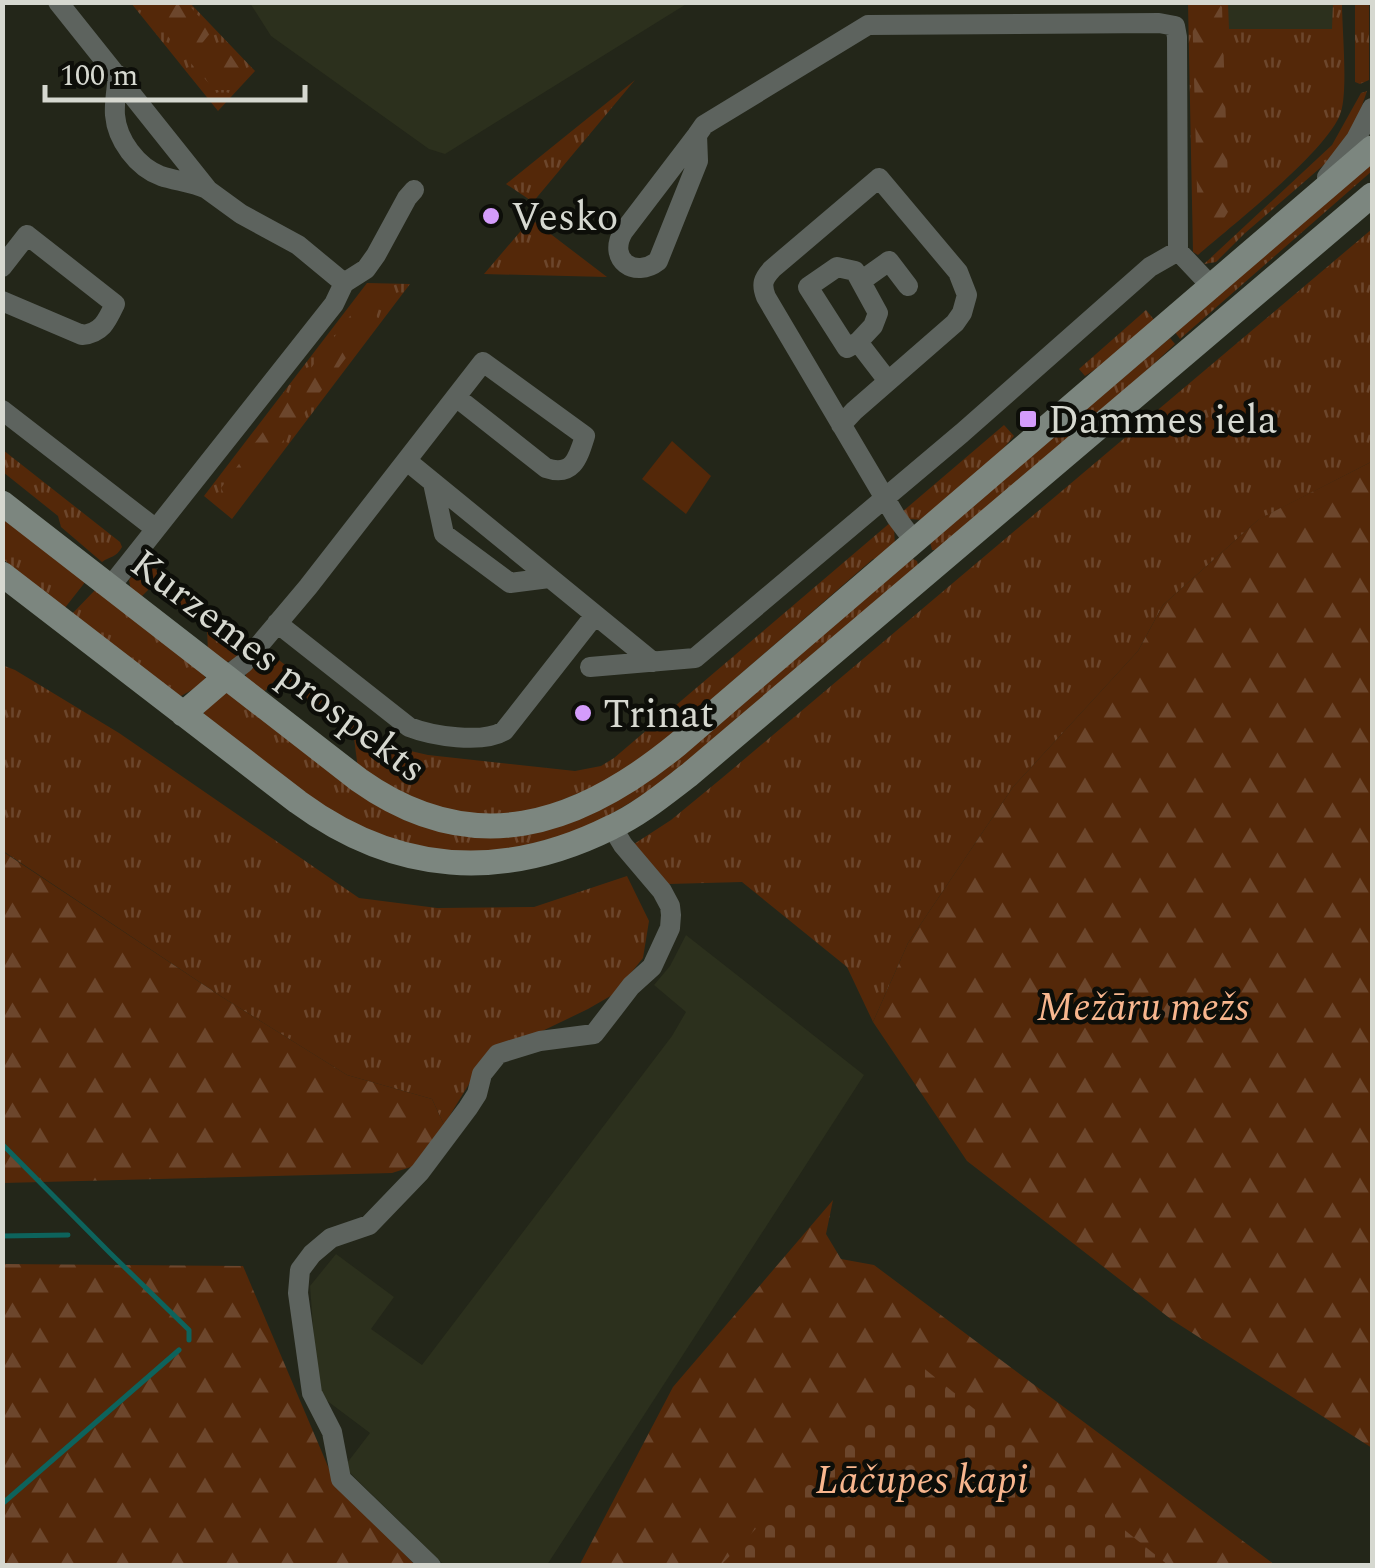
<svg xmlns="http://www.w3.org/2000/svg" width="1375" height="1568" viewBox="0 0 1375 1568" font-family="Spectral,serif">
  <defs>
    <pattern id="grass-tufts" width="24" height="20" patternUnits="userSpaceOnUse" patternTransform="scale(2.5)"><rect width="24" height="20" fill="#542809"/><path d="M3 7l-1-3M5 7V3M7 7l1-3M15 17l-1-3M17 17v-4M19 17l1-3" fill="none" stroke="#6c462c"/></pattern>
    <pattern id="forest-firs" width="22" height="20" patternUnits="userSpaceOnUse" patternTransform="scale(2.5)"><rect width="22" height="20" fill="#542809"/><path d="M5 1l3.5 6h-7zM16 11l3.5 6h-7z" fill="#6c462c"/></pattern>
    <pattern id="cemetery-stones" width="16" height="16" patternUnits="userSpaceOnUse" patternTransform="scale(2.5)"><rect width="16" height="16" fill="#542809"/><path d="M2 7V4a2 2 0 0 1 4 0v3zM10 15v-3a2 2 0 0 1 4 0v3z" fill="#6c462c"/></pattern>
  </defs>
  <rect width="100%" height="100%" fill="#232619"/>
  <path fill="#2c301d" d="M250 3H688L445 154 429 149 271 36Z
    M1228 3H1333V29H1228Z
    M686 935 864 1075 547 1565H444L344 1467 370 1433 318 1394 310 1286 336 1254 394 1297 371 1329 422 1365 672 1036 686 1012 654 985 670 966Z"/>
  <path fill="url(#grass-tufts)" d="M131 3H190L255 71 218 111Z
    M1188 3H1228L1229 29H1332L1333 3H1342C1342 30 1348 88 1341 112 1329 150 1231 226 1198 255L1193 252Z
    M1355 3H1369V80L1360 84 1355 82Z
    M635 80 533 202 506 184Z
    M1367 91 1356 123 1334 156 1244 234 1216 262 1204 264 1332 145 1361 93Z
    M1372 161V171L1180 339 1175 332Z
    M531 219 607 277 484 274Z
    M1372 229 1371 462 1258 520 1163 605 1138 651 1013 787 908 943 873 1022 847 967 742 882 668 884 631 846 671 820 722 778Z
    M367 283 410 284 232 519 204 496Z
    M1146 310 1156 322 1111 359 1085 376 1079 369Z
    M1170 338 1175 344 1144 373 940 550H932L930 541Z
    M1004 425 1014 436 988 466 923 520 909 519 902 512Z
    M3 450 120 542 122 547C116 558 110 556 102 562L61 527 58 516 3 472Z
    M2 515 86 581 64 609 3 559Z
    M891 522 894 526 895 547 883 558 873 559 637 764 609 781 537 810 478 816 427 807 358 769 354 738 277 678 262 694 246 678V672L266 650 379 738 393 747 428 755 575 771 601 766 614 758Z
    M913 559 917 561 918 566 658 786 586 829 505 851 430 853 350 826 204 717V711L224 689 345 784 404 820 430 829 462 835 551 827Z
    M144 560 249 643 235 659 224 663 208 652 207 629 151 587 139 599 131 591 129 580Z
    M96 589 204 674 206 680 201 685 179 697 71 615Z
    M2 665 15 670 119 733 359 898 437 908 534 907 627 876 649 921 643 958 614 994 588 1009 534 1035 491 1048 444 1125 432 1099 347 1075 222 997 3 851Z"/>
  <path fill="url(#forest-firs)" d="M1194 2 1218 3 1222 7 1229 210C1222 223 1213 233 1198 225L1192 5Z
    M142 3H187L212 31 194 53 210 58 228 51 243 74 232 90H215L177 48Z
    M371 297 377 317 239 499 227 500 221 488 362 300Z
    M1372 458V1448L1172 1320 967 1161 873 1022 908 943 1013 787 1138 651 1163 605 1259 519 1371 462Z
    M2 851 222 997 347 1075 432 1099 444 1125 414 1166 392 1173 3 1183Z
    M833 1200 826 1234 841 1259 874 1265 1275 1565 579 1566 673 1387Z
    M3 1264 243 1266 335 1483 416 1566H3Z"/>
  <path fill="url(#cemetery-stones)" d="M916 1362 1168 1565H721Z"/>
  <path fill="#542809" d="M672 441 711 476 686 514 642 479Z"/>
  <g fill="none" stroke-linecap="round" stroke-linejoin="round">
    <path stroke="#0d635c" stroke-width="5" d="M2 1144 110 1253 189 1330V1340
      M2 1236 68 1235
      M2 1504 179 1350"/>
    <path stroke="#5d635e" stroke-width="20" d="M58 2 208 190 241 214 298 245 344 283
      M118 75C117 88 114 102 115 115 117 140 137 167 161 176 176 181 192 182 207 189
      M697 135 698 161 658 261C635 279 607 260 623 232L697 135 704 125 868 25 1159 23 1175 26 1177 37 1178 251 1212 287
      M1327 177 1356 139 1372 108
      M2 267 27 235 115 304C107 321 102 333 82 335L2 301
      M861 281 889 261 908 286
      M858 342 873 326 878 313 855 271 837 267 808 287 847 348 858 342 888 381
      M2 410 156 529
      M841 425 854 411 955 323 962 313 967 295 958 272 879 178 772 269C763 279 761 284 766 297L896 517 914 541
      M407 461 653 662
      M433 483 444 534 510 583 549 578
      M110 587 334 304 344 283 366 269 376 255 407 198 414 190
      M277 623 409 727C432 736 482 744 504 731L595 615
      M590 667 695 658 962 433 1150 267 1178 251
      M226 677 244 663 308 587 483 362 585 436C578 458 573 477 546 468L456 397
      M431 1566 341 1479 332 1432 312 1393 298 1293 300 1270 312 1254 331 1238 369 1225 420 1172 468 1108 477 1094 482 1074 498 1054 540 1041 594 1034 631 986 652 967 670 928 671 915 670 906 662 891 623 845 612 827"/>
    <path stroke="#7c867f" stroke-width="25" d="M2 503 359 780C473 861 578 826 678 744L1372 148
      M2 574 298 802C396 874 502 882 612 827 640 814 664 794 689 775L1372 195
      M183 714 226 677"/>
  </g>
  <g fill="#d49cfb" stroke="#0d0e09" stroke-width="4">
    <circle cx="491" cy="216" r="10"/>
    <rect x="1018" y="409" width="20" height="20" rx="5"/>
    <circle cx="583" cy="713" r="10"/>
  </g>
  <g text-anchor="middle" stroke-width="9" stroke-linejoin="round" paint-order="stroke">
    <g font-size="40" fill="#d6d8d0" stroke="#0d0e09" text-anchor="start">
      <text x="511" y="230">Vesko</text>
      <text x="1048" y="433">Dammes iela</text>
      <text x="603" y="727">Trinat</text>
    </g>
    <g font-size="40" fill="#d6d8d0" stroke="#0d0e09">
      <text transform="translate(279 665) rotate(37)" y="14">Kurzemes prospekts</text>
    </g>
    <g font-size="40" font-style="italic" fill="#f8b68e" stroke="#0d0e09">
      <text x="1143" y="1020">Mežāru mežs</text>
      <text x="922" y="1493">Lāčupes kapi</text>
    </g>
  </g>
  <rect width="1375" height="1568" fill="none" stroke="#d6d8d0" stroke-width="10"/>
  <path d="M45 85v15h260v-15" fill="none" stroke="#d6d8d0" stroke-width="5"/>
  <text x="60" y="85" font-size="30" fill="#d6d8d0" stroke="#0d0e09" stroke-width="8" paint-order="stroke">100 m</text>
</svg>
